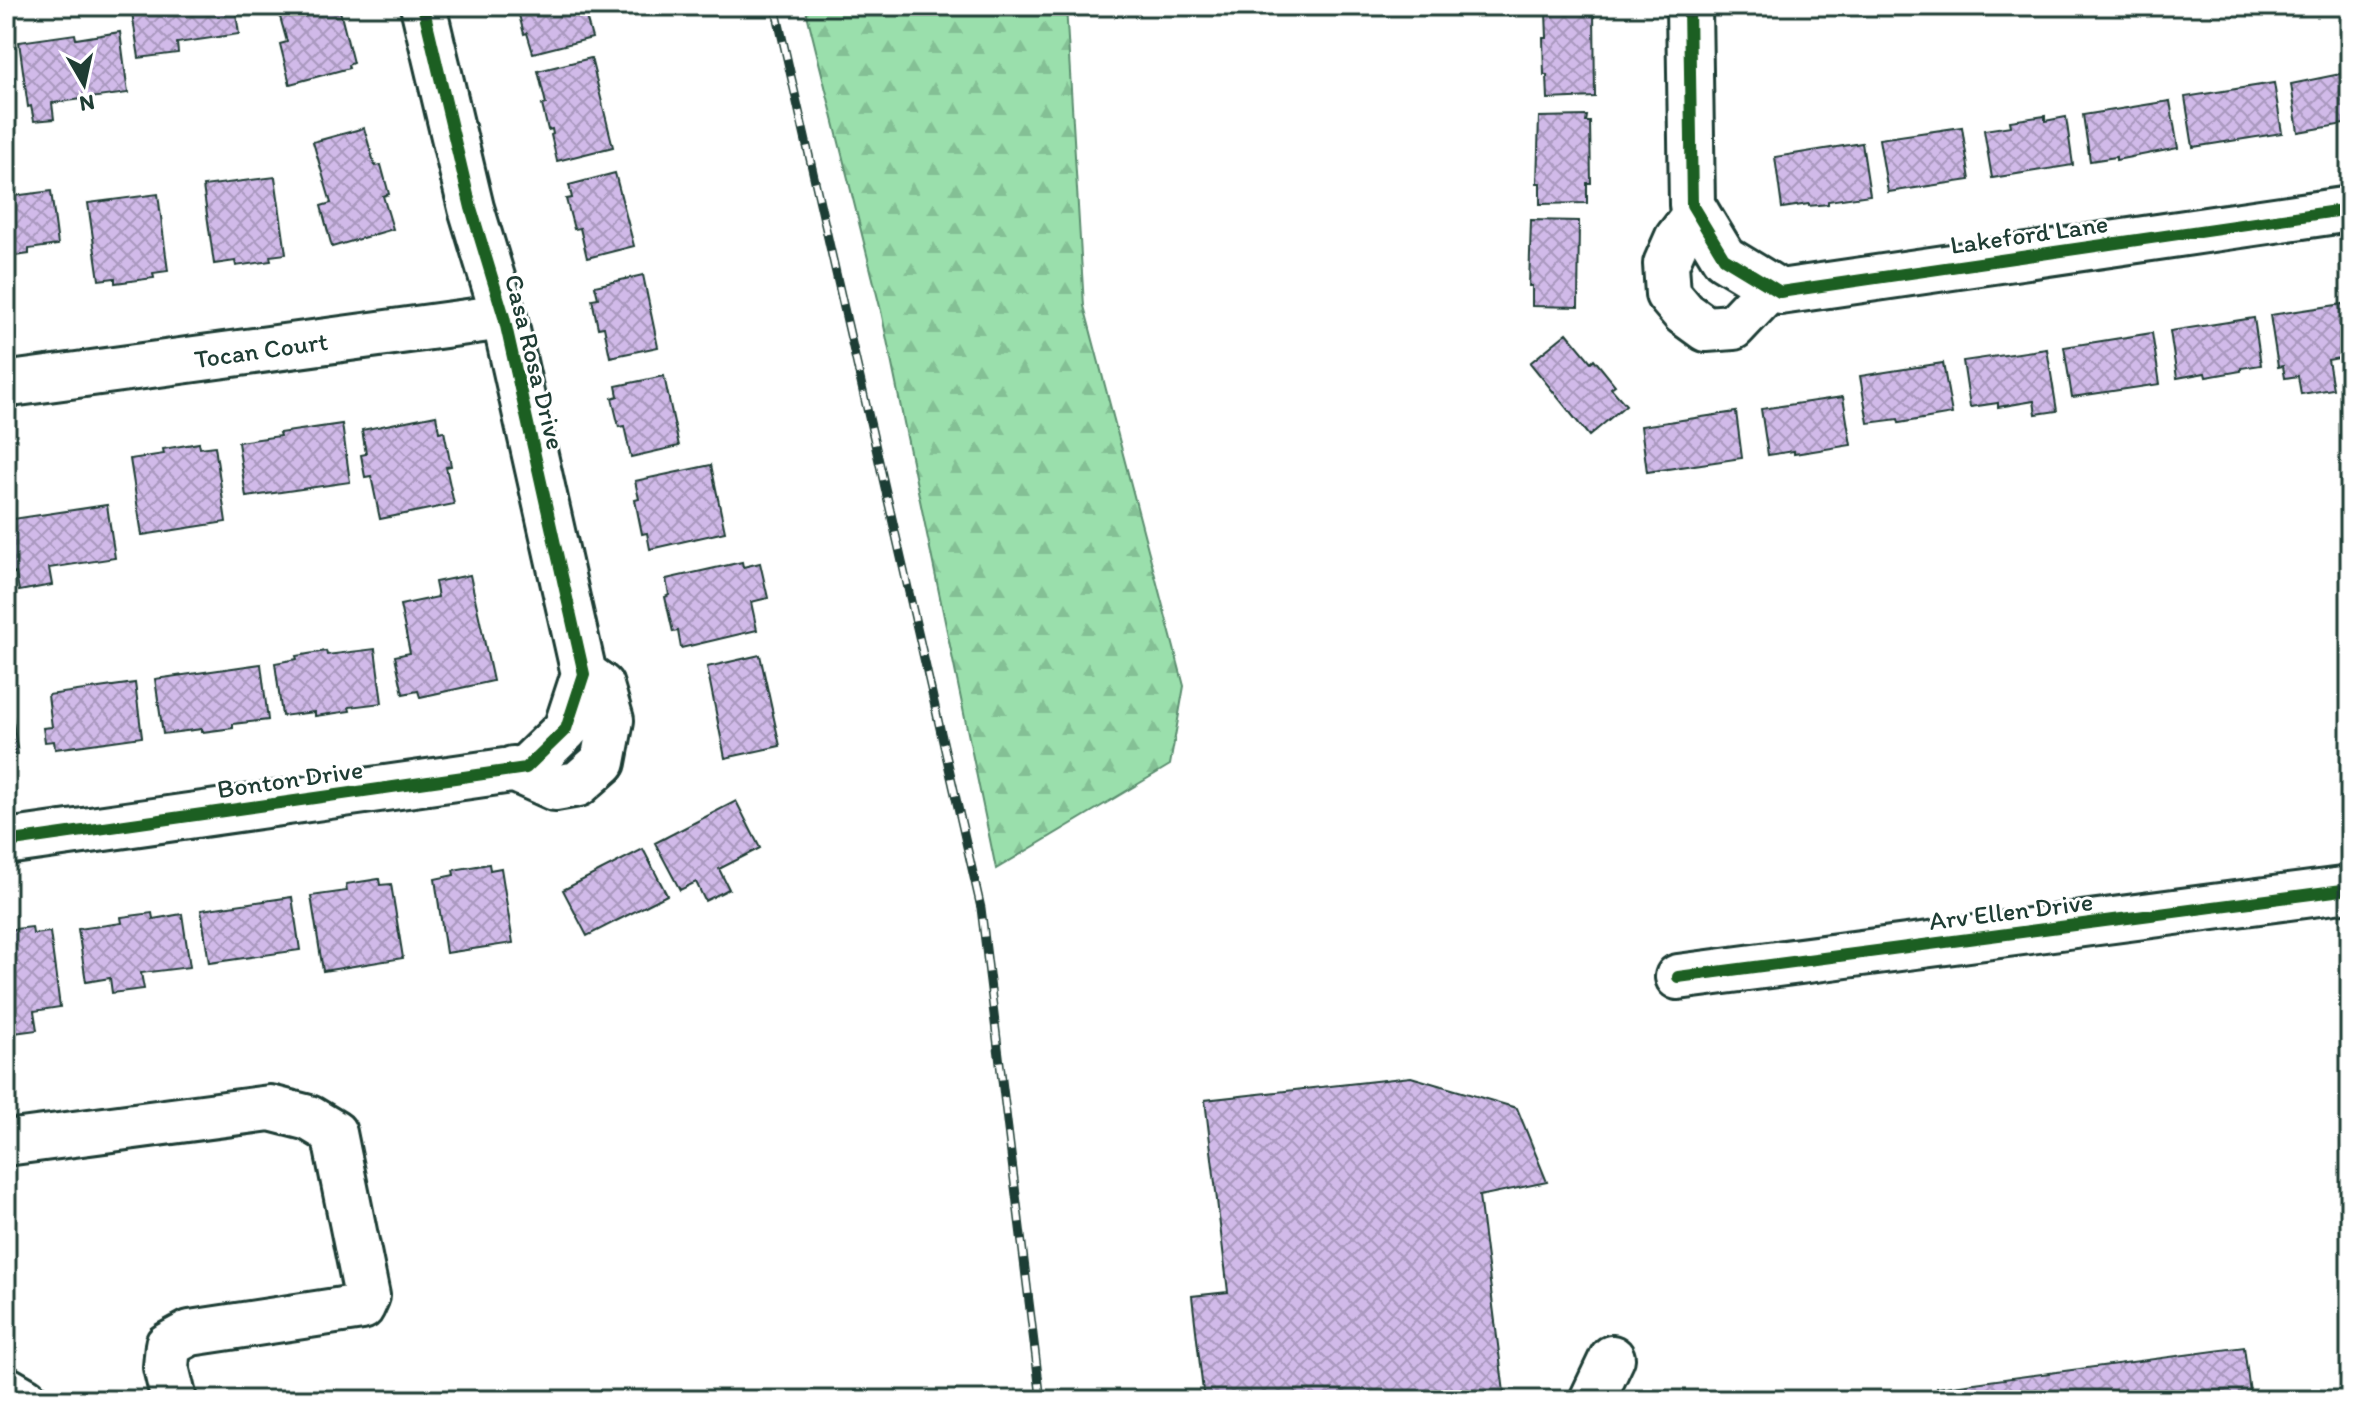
<svg xmlns="http://www.w3.org/2000/svg" width="2356" height="1406" viewBox="0 0 2356 1406" font-family="Itim,sans-serif">
  <defs>
    <pattern id="forest-firs" width="22" height="20" patternUnits="userSpaceOnUse" patternTransform="scale(2)"><rect width="22" height="20" fill="#9adfac"/><path d="M5 1l3.5 6h-7zM16 11l3.5 6h-7z" fill="#84c095"/></pattern>
    <pattern id="building-cross-hatch" width="8" height="8" patternUnits="userSpaceOnUse" patternTransform="scale(2)"><rect width="8" height="8" fill="#d1bae9"/><path d="M0 0l8 8M0 8l8-8" fill="none" stroke="#a998be"/></pattern>
  </defs>
  <rect width="100%" height="100%" fill="#fff"/>
  <filter id="ink" filterUnits="userSpaceOnUse"><feTurbulence type="fractalNoise" baseFrequency=".0125" numOctaves="2"/><feDisplacementMap in="SourceGraphic" scale="16" xChannelSelector="R" yChannelSelector="G"/><feConvolveMatrix kernelMatrix="1 2 1 2 8 2 1 2 1" color-interpolation-filters="sRGB"/></filter>
  <g filter="url(#ink)">
    <path fill="url(#forest-firs)" stroke="#5c8e70" stroke-width="2" d="M805 6H1066L1084 306 1184 686 1170 765 996 869 881 311Z"/>
    <path fill="url(#building-cross-hatch)" stroke="#1f3d34" stroke-width="2" d="M131 6H235L239 34 177 43 178 53 139 58Z
      M277 6 339 7 353 63 348 65 349 68 290 84 280 44 287 42Z
      M521 6H583L592 38 533 53 527 33 524 34 518 11H522Z
      M1594 11 1595 97 1548 99 1547 75H1544L1543 38H1547L1546 12Z
      M120 32 128 93 52 103 54 119 34 121 31 106 28 107 19 42 75 34 76 39Z
      M591 58 613 147 557 161 551 135 553 134 552 129 548 130 542 105 546 104 538 71Z
      M2350 72V123L2298 132 2291 84Z
      M2274 83 2282 133 2193 147 2185 97Z
      M2170 101 2178 148 2116 160V157L2090 161 2083 115Z
      M1587 116 1586 122H1590L1591 183H1587V203L1540 204V183H1537L1539 117Z
      M2045 116V121L2066 117 2073 165 1992 178 1984 130 2011 126 2010 121Z
      M1962 127 1970 180 1888 192 1879 139Z
      M364 128 375 166 381 165 389 194 383 196 393 229 332 247 321 206 331 203 313 142Z
      M1862 143 1870 195 1828 201V204L1809 206V204L1782 208 1775 157Z
      M615 173 634 246 587 258 580 228 574 229 566 199 572 198 569 185Z
      M275 177 286 254 270 256 271 261 236 266 235 261 214 264 203 186Z
      M51 191 58 245 29 249V254L6 257V197Z
      M158 194 168 271 153 273 154 278 115 283V278L99 280 88 203Z
      M1531 220 1579 221 1578 307 1532 306V286H1529Z
      M643 275 658 347 610 357 604 327 598 328 592 299 598 298 595 286Z
      M2350 303V356L2328 360 2333 389 2301 394 2298 376 2285 378 2283 366 2278 367 2270 315Z
      M2254 318 2261 365 2241 368V371L2206 377 2205 373 2177 378 2170 331Z
      M1567 333 1591 362 1594 359 1615 385 1611 388 1626 405 1589 436 1530 363Z
      M2152 333 2160 384 2072 397 2064 347Z
      M2047 349 2057 411 2036 414 2034 401 1998 407V403L1970 407 1963 361Z
      M1943 363 1952 414 1899 423 1898 419 1868 423 1860 376Z
      M664 376 679 446 631 457 624 426 619 427 612 398 618 396 616 386Z
      M1843 397 1851 445 1794 454V451L1768 455 1761 409Z
      M1736 412 1742 458 1647 472 1641 426Z
      M436 415 439 432 444 431 451 466 446 467 454 504 380 519 371 476 365 477 361 455 366 454 362 430Z
      M342 424 350 482 246 497 238 442 280 436 279 433Z
      M199 443 200 448 215 446 226 522 142 535 130 459 164 454 163 449Z
      M711 465 725 532 650 549 647 533 642 534 635 500 639 499 635 481Z
      M107 505 115 558 49 568 52 585 19 591 16 573 6 574V520Z
      M742 562 743 567 760 563 768 598 751 602 757 630 681 648 678 631 673 632 665 597 669 595 666 579Z
      M470 575 493 681 420 697 418 691 403 694 395 656 410 653 400 605 438 597 435 582Z
      M375 649 382 703 349 707 350 711 315 716V712L282 716 275 663 297 659 296 656 326 651 327 655Z
      M760 655 780 746 725 758 707 667Z
      M261 664 268 720 233 724V728L202 732V729L163 734 155 679Z
      M6 676 18 754 6 756Z
      M135 683 142 737 55 749 54 741 45 742 43 728 52 727 48 695Z
      M736 801 760 848 719 869 729 889 705 901 696 882 680 890 655 843Z
      M643 849 667 895 587 936 563 890Z
      M489 864 490 870 501 868 513 943 446 953 435 879 454 875 453 870Z
      M379 879 380 885 391 884 403 958 323 971 311 896 347 891 346 884Z
      M292 897 300 950 209 963 201 910Z
      M152 913 153 919 182 914 190 967 141 973 144 989 112 993 110 978 86 982 78 929 122 923 121 917Z
      M32 927 33 934 50 932 60 1007 34 1011 37 1030 6 1034V930Z
      M1411 1077 1517 1108 1547 1182 1479 1196 1505 1400H1204L1192 1296 1228 1292 1205 1100Z
      M2244 1347 2251 1400H1939L1937 1388Z"/>
    <g fill="none" stroke-linecap="round" stroke-linejoin="round">
      <defs>
        <path id="minor" d="M1689 6 1692 205 1724 258 1780 292 2350 209
          M1697 213 1677 239 1666 264 1668 294 1684 313 1706 329 1733 327 1771 287
          M18 383 504 317
          M513 769 555 788 578 784 603 762 611 720 601 686 584 674
          M6 842 526 768 566 729 584 674 504 317 471 208 423 6
          M1678 977 2350 889
          M6 1143 270 1108 309 1118 334 1133 367 1296 362 1307 190 1333 168 1345 166 1367 174 1400
          M6 1389 25 1400
          M1592 1400 1612 1358"/>
      </defs>
      <use href="#minor" stroke="#1f3d34" stroke-width="50"/>
      <use href="#minor" stroke="#fff" stroke-width="44"/>
      <defs>
        <path id="rail" d="M775 6 981 908 1041 1400"/>
      </defs>
      <use href="#rail" stroke="#1f3d34" stroke-width="9"/>
      <use href="#rail" stroke="#fff" stroke-width="6" stroke-dasharray="18" stroke-linecap="butt"/>
      <defs>
        <path id="cycleway" d="M1689 6 1692 205 1724 258 1780 292 2350 209
          M6 842 526 768 566 729 584 674 504 317 471 208 423 6
          M1678 977 2350 889"/>
      </defs>
      <use href="#cycleway" stroke="#fff" stroke-width="17"/>
      <use href="#cycleway" stroke="#1b5e20" stroke-width="12"/>
    </g>
  </g>
  <g text-anchor="middle" stroke-width="6" stroke-linejoin="round" paint-order="stroke">
    <g font-size="26" fill="#1f3d34" stroke="#fff">
      <text transform="translate(2029 234) rotate(-8)" y="9">Lakeford Lane</text>
      <text transform="translate(261 350) rotate(-8)" y="9">Tocan Court</text>
      <text transform="translate(535 362) rotate(76)" y="9">Casa Rosa Drive</text>
      <text transform="translate(290 779) rotate(-8)" y="9">Bonton Drive</text>
      <text transform="translate(2011 911) rotate(-7)" y="9">Arv Ellen Drive</text>
    </g>
  </g>
  <rect width="2356" height="1406" fill="none" stroke="#fff" stroke-width="32"/>
  <rect x="16" y="16" width="2324" height="1374" fill="none" stroke="#1f3d34" stroke-width="3" filter="url(#ink)"/>
  <g transform="translate(84 84) rotate(171)" stroke="#ffffff" stroke-width="6" paint-order="stroke">
  <path d="M0-6L14 30L0 20L-14 30Z" fill="#1f3d34"/>
  <text y="-12" font-size="22" font-weight="bold" text-anchor="middle" fill="#1f3d34">N</text>
  </g>
</svg>
